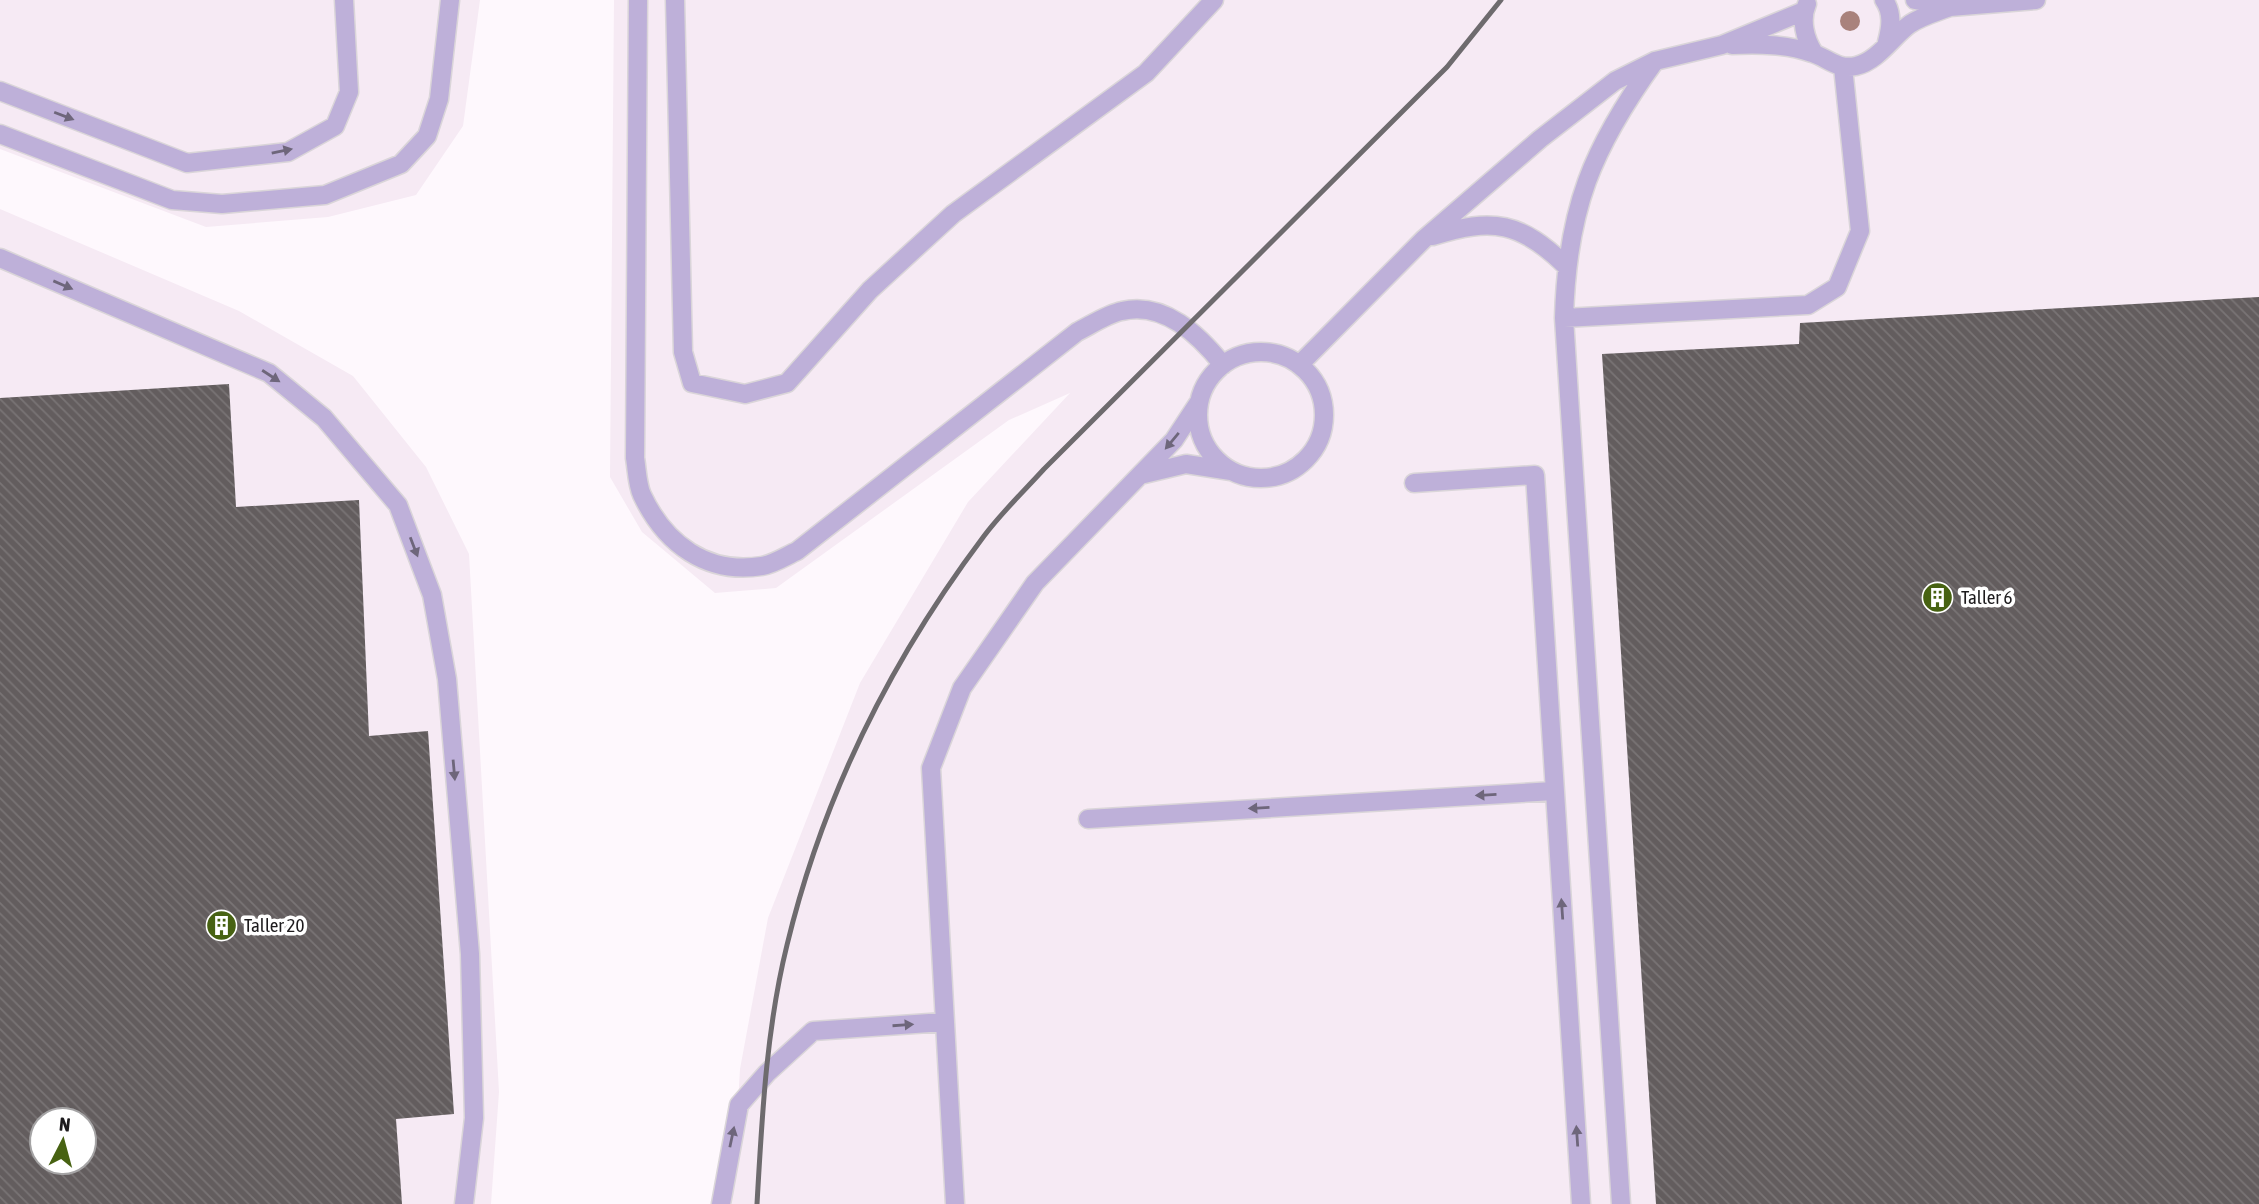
<svg xmlns="http://www.w3.org/2000/svg" width="2259" height="1204" viewBox="0 0 2259 1204" font-family="'Asap Condensed',sans-serif">
  <defs>
    <pattern id="building-back-hatch" width="6" height="6" patternUnits="userSpaceOnUse" patternTransform="scale(1.75)"><rect width="6" height="6" fill="#635d5e"/><path d="M-1 5l2 2M0 0l6 6M5-1l2 2" fill="none" stroke="#797475"/></pattern>
  </defs>
  <rect width="100%" height="100%" fill="#fef8fd"/>
  <path fill="#f6eaf4" fill-rule="evenodd" d="M0 0H480L463 126 416 195 328 217 206 227 0 149Z
    M614 0H2259V1204H732L740 1069 768 918 860 683 968 502 1070 393 1009 420 776 588 715 593 642 532 610 477Z
    M0 209 239 311 353 376 426 467 469 554 499 1092 491 1204H0ZM42 1120H84V1162H42Z"/>
  <path fill="url(#building-back-hatch)" fill-rule="evenodd" d="M2259 297V1204H1656L1602 354 1799 344 1800 323Z
    M229 384 236 507 359 500 369 736 428 731 454 1114 396 1119 402 1204H0V398ZM42 1120H84V1162H42Z"/>
  <g fill="none" stroke-linecap="round" stroke-linejoin="round">
    <defs>
      <path id="lane" d="M638 0 635 458C637 469 637 484 642 495 665 544 707 575 762 566 774 564 786 556 797 551L1077 332C1091 325 1107 314 1122 311 1164 301 1199 335 1223 365
        M675 0 683 352 692 383 745 394 787 383 870 290 953 214 1146 73 1214 0
        M1884 0C1893 13 1891 27 1887 42
        M1915 0 1950 7 2036 0
        M1807 4C1800 20 1805 39 1814 53
        M1732 45C1759 44 1786 44 1812 53 1828 58 1837 70 1856 66 1878 61 1893 36 1910 24 1922 16 1937 12 1950 7
        M0 91 187 163 288 152 335 126 349 92 344 0
        M0 134 172 200 222 204 325 195 401 164 427 136 439 99 450 0
        M1433 236C1493 217 1521 222 1566 266
        M0 258 269 373 324 418 398 505 432 595 447 679 470 954 474 1118 464 1204
        M1564 318 1808 305 1837 287 1860 231 1843 67
        M1198 415a63 63 0 1 1 126 0a63 63 0 1 1-126 0Z
        M1299 365 1424 239 1540 139 1615 81 1655 61 1722 45 1804 11
        M1140 475 1186 464 1231 471
        M1414 483 1535 475 1581 1204
        M1088 819 1554 791
        M721 1204 739 1105 767 1073 813 1031 944 1022
        M955 1204 931 768 962 688 1035 583 1174 440 1199 402
        M1621 1204 1564 318C1567 209 1592 148 1655 61"/>
    </defs>
    <use href="#lane" stroke="#dad5d9" stroke-width="21"/>
    <use href="#lane" stroke="#beb0d9" stroke-width="18"/>
    <path stroke="#6e6b6e" stroke-width="5" d="M757 1204C762 1118 766 1030 787 945 823 796 892 658 984 536 1002 512 1024 491 1044 469L1447 67 1501 0"/>
  </g>
  <circle fill="#a9827c" cx="1850" cy="21" r="10"/>
  <defs><path id="oneway-solid" d="M-6-.8H1V-3.2L6.5 0L1 3.2V.8H-6Z" transform="scale(1.75)"/></defs>
  <g fill="#6e667b">
    <use href="#oneway-solid" transform="translate(64 116) rotate(21)"/>
    <use href="#oneway-solid" transform="translate(282 151) rotate(-12)"/>
    <use href="#oneway-solid" transform="translate(63 285) rotate(23)"/>
    <use href="#oneway-solid" transform="translate(271 376) rotate(33)"/>
    <use href="#oneway-solid" transform="translate(1172 441) rotate(130)"/>
    <use href="#oneway-solid" transform="translate(414 547) rotate(69)"/>
    <use href="#oneway-solid" transform="translate(454 770) rotate(85)"/>
    <use href="#oneway-solid" transform="translate(1486 795) rotate(177)"/>
    <use href="#oneway-solid" transform="translate(1259 808) rotate(177)"/>
    <use href="#oneway-solid" transform="translate(1562 909) rotate(-94)"/>
    <use href="#oneway-solid" transform="translate(903 1025) rotate(-4)"/>
    <use href="#oneway-solid" transform="translate(1577 1136) rotate(-94)"/>
    <use href="#oneway-solid" transform="translate(732 1137) rotate(-78)"/>
  </g>
  <defs>
    <symbol id="building-disc" viewBox="-11 -11 22 22"><circle r="9.5" fill="#476212" stroke="#fff"/><path d="M-4-6H4V6H1V3H-1V6H-4ZM-2.5-4.3h1.7v1.8h-1.7ZM.8-4.3h1.7v1.8H.8ZM-2.5-1h1.7V.8h-1.7ZM.8-1h1.7V.8H.8Z" fill="#fff"/></symbol>
  </defs>
  <g fill-rule="evenodd">
    <use href="#building-disc" x="1920" y="580" width="35" height="35"/>
    <use href="#building-disc" x="204" y="908" width="35" height="35"/>
  </g>
  <g text-anchor="middle" stroke-width="7" stroke-linejoin="round" paint-order="stroke">
    <g font-size="19" fill="#1d1b1d" stroke="#fff" text-anchor="start">
      <text x="1961" y="604">Taller 6</text>
      <text x="244" y="932">Taller 20</text>
    </g>
  </g>
  <g transform="translate(63 1141) rotate(6)"><circle r="33" fill="#ffffff" stroke="#a5a4a5" stroke-width="2"/>
  <path d="M0-5L12 26L0 18L-12 26Z" fill="#476212"/>
  <text y="-10" font-size="19" font-weight="bold" text-anchor="middle" fill="#1d1b1d">N</text>
  </g>
</svg>
